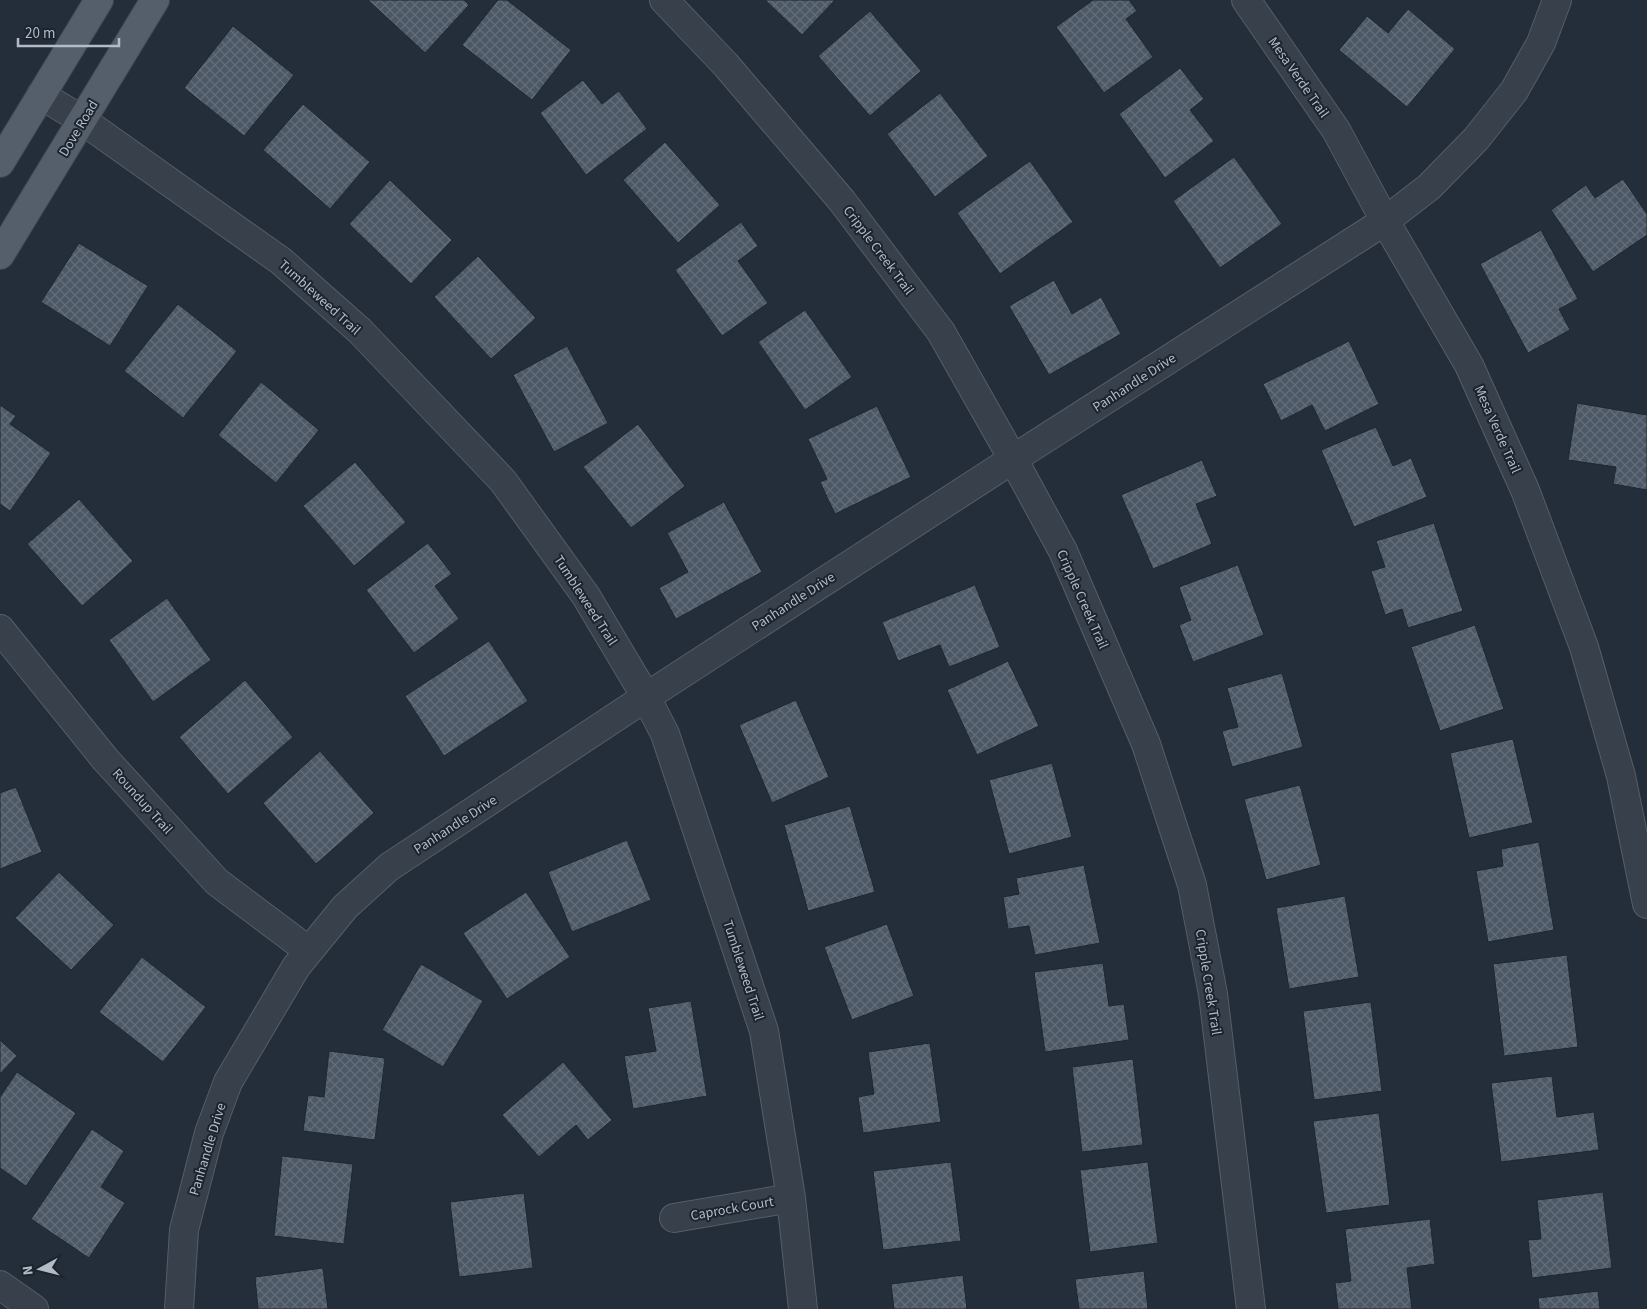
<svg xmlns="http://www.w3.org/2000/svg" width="1647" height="1309" viewBox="0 0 1647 1309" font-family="'Source Sans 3',sans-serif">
  <defs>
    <pattern id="building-cross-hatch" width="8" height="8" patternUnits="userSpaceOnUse" patternTransform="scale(1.25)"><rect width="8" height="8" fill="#4c5865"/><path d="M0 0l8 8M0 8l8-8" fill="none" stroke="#636e7a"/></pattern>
  </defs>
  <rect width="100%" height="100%" fill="#242e3a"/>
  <path fill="url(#building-cross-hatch)" stroke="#1e2731" d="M368 0H464L469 5 425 53Z
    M498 0H507L571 50 532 100 462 45Z
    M765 0H835L802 35Z
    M1093 0H1129L1137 11 1126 19 1153 57 1104 93 1056 27Z
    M1408 9 1455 49 1407 107 1339 50 1367 16 1388 33Z
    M870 11 921 71 870 116 818 56Z
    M233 26 294 75 244 136 184 88Z
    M1180 68 1204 99 1190 110 1214 141 1165 178 1119 114Z
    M583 80 602 104 619 91 647 129 586 175 540 113Z
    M940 93 988 156 935 197 887 134Z
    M303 104 370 162 330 209 263 150Z
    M665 142 720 205 678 243 623 180Z
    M1234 157 1282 224 1220 268 1173 201Z
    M1030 161 1073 222 1000 274 957 213Z
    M1623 179 1647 214V235L1593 272 1551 210 1586 185 1595 198Z
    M390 180 452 240 411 284 349 224Z
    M741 222 758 246 738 261 768 303 722 336 675 270Z
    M1541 230 1578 299 1559 309 1570 330 1528 353 1480 264Z
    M79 243 148 286 110 346 41 302Z
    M478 256 536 318 491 359 434 297Z
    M1054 280 1072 314 1101 297 1121 334 1049 375 1009 306Z
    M178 304 237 351 183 418 124 371Z
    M805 310 852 377 805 410 758 342Z
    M1349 341 1379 404 1325 431 1312 405 1281 421 1263 384Z
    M567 346 608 423 554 452 513 375Z
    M261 382 319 430 276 483 218 435Z
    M1577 403 1647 415V490L1613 484 1616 467 1568 460Z
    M0 405 16 416 10 424 51 453 10 511 0 504Z
    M877 406 911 477 835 514 820 482 827 479 808 439Z
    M638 424 685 486 631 528 583 467Z
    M1376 427 1393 466 1411 458 1427 497 1354 527 1321 450Z
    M1202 460 1217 496 1196 504 1212 544 1153 569 1121 495Z
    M355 462 406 522 354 566 303 506Z
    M79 499 133 561 82 606 27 544Z
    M724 502 762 572 676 619 659 588 688 572 667 533Z
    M1434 523 1463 611 1408 628 1402 609 1385 615 1371 571 1385 567 1376 541Z
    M428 543 452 574 435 586 459 619 414 653 366 590Z
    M1238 565 1264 635 1193 662 1179 625 1191 620 1179 587Z
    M975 585 1000 647 949 667 940 645 898 661 882 622Z
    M167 598 211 660 153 702 109 640Z
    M1475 625 1504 709 1440 731 1411 647Z
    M489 641 528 701 444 756 405 696Z
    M1008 661 1039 726 977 755 947 690Z
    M1282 673 1303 747 1232 767 1222 731 1238 727 1227 688Z
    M245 680 293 737 228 794 179 737Z
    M796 700 829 777 772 803 739 725Z
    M1513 739 1533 823 1469 838 1450 753Z
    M320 751 374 813 316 864 263 803Z
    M1052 763 1072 837 1009 854 989 780Z
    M1300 785 1321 865 1266 880 1244 799Z
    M16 787 42 852 0 869V793Z
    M850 806 875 892 808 911 784 825Z
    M627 840 651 900 572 932 548 872Z
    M1539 842 1554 930 1488 942 1476 871 1503 866 1501 849Z
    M1084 865 1100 943 1035 955 1029 926 1008 929 1003 897 1019 894 1016 878Z
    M59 872 114 925 71 970 15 918Z
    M526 892 570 957 507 999 463 933Z
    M1345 896 1359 977 1289 989 1276 908Z
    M887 924 914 996 852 1020 824 947Z
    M1567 955 1578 1047 1504 1056 1493 964Z
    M142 957 206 1007 163 1062 99 1012Z
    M1103 963 1109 1006 1124 1004 1129 1040 1045 1052 1034 972Z
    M421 964 483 1001 443 1067 382 1030Z
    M691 1001 707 1096 633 1109 624 1056 656 1051 648 1008Z
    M1371 1002 1382 1091 1314 1100 1303 1011Z
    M0 1040 17 1056 0 1074Z
    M930 1043 941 1122 863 1133 858 1097 874 1094 868 1052Z
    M329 1051 385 1058 375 1140 303 1131 308 1095 324 1097Z
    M1133 1059 1143 1145 1082 1152 1072 1067Z
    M563 1062 612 1120 588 1140 576 1125 539 1157 502 1115Z
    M17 1072 76 1113 26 1186 0 1168V1097Z
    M1552 1076 1557 1117 1594 1112 1599 1150 1501 1162 1491 1083Z
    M1379 1113 1390 1205 1326 1213 1313 1121Z
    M92 1129 124 1151 101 1187 125 1203 89 1258 31 1219Z
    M282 1156 353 1164 344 1244 274 1236Z
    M951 1162 961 1241 883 1250 873 1171Z
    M1148 1162 1158 1243 1090 1252 1080 1170Z
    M1603 1192 1612 1268 1532 1278 1528 1240 1541 1239 1537 1200Z
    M524 1193 533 1268 459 1277 450 1202Z
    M1430 1219 1435 1264 1407 1268 1412 1309H1338L1335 1283 1351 1281 1345 1229Z
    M323 1268 328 1309H258L255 1277Z
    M1144 1271 1148 1309H1079L1075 1279Z
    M963 1275 967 1309H894L891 1284Z
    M1598 1291 1600 1309H1539L1538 1298Z"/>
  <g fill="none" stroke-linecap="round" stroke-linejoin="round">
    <defs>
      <path id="minor" d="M664 0 726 65 842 201 941 332 1013 459 1063 551 1146 744 1192 885 1213 994 1251 1309
        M1246 0 1336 130 1385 221 1469 365 1525 490 1584 647 1621 776 1647 904
        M41 95 82 120 281 261 360 331 503 481 586 596 646 697 665 734 764 1031 791 1198 803 1309
        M0 629 105 759 217 882 309 951
        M674 1218 791 1198
        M0 1285 34 1309
        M179 1309 184 1230 209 1133 228 1082 296 967 345 907 389 867 646 697 1013 459 1385 221 1429 187 1476 139 1514 91 1541 43 1557 0"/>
      <path id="major" d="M0 163 99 0
        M0 255 155 0"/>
    </defs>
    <use href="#minor" stroke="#555e68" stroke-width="30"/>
    <use href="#major" stroke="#404953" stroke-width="30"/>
    <use href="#minor" stroke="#37404b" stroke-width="28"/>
    <use href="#major" stroke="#555f6b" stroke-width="28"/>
  </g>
  <g text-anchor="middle" stroke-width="4" stroke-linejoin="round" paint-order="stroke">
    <g font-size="14" fill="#b3bbc6" stroke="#1c252f">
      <text transform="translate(1299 77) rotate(55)" y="5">Mesa Verde Trail</text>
      <text transform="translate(78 128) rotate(-59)" y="5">Dove Road</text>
      <text transform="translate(879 250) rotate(53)" y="5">Cripple Creek Trail</text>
      <text transform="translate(320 297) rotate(42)" y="5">Tumbleweed Trail</text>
      <text transform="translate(1134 382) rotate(-33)" y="5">Panhandle Drive</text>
      <text transform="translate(1498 429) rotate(66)" y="5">Mesa Verde Trail</text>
      <text transform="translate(1083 599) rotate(66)" y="5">Cripple Creek Trail</text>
      <text transform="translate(586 600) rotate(57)" y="5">Tumbleweed Trail</text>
      <text transform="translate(793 601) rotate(-33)" y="5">Panhandle Drive</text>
      <text transform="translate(143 801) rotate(48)" y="5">Roundup Trail</text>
      <text transform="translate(455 824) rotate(-33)" y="5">Panhandle Drive</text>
      <text transform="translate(744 970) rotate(72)" y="5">Tumbleweed Trail</text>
      <text transform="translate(1209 982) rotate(81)" y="5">Cripple Creek Trail</text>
      <text transform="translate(207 1149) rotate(-73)" y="5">Panhandle Drive</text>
      <text transform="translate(732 1208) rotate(-10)" y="5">Caprock Court</text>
    </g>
  </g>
  <g transform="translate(40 1269) rotate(263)" stroke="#1c252f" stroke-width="4" paint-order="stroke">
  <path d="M0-4L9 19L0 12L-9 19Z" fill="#b3bbc6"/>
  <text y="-8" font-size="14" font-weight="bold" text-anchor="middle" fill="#b3bbc6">N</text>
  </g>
  <path d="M18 38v8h101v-8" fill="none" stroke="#b3bbc6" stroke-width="2.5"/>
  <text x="25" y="38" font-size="15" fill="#b3bbc6" stroke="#1c252f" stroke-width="4" paint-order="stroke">20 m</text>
</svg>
